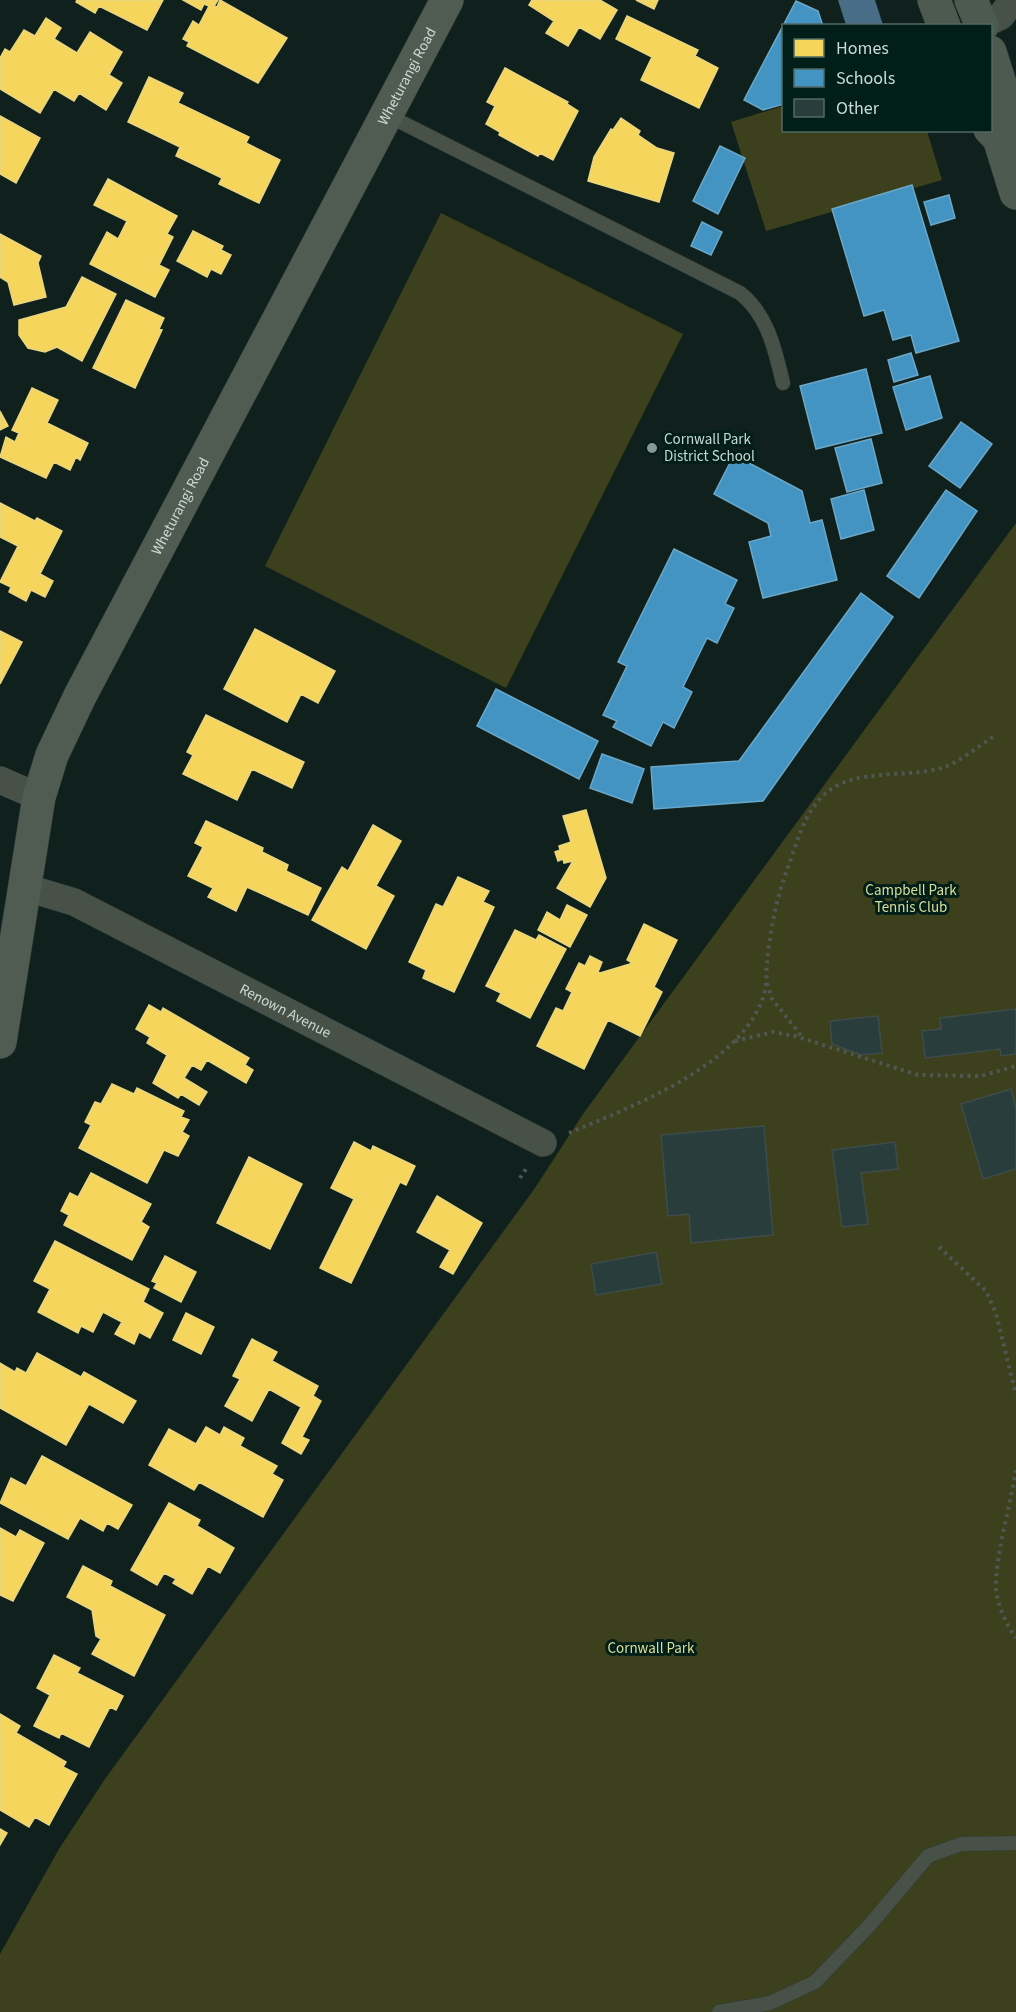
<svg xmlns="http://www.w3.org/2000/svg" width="1016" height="2012" viewBox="0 0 1016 2012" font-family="'Source Sans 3',sans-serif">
  <rect width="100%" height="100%" fill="#10211d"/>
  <path fill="#3c401c" d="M783 106 784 130 927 131 942 180 766 231 731 122Z
    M441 213 683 334 506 688 265 566Z
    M1016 523V2012H0V1954L59 1849 105 1779 535 1188 583 1114Z"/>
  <path fill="#486e87" d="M838 0H875L883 25H846Z"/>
  <path fill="#f6d55c" stroke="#e8d680" stroke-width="1.5" d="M77 0H163L147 30 99 6 95 13 76 2Z
    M183 0H218L214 6 217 7 220 0 287 38 258 83 187 46 189 42 183 39 193 21 199 25 209 6 204 4 201 10Z
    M532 0H600L617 10 600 39 579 27 568 46 546 33 554 21 529 5Z
    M636 0H658L654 9Z
    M627 16 698 50 695 56 718 68 699 108 641 80 652 57 616 39Z
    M46 18 61 28 54 39 77 53 90 32 122 52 109 75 122 83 106 110 79 93 74 101 54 89 40 113 0 89V58L5 49 10 52 24 30 35 36Z
    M505 68 568 102 567 104 578 111 553 160 540 153 538 156 499 135 500 132 486 124 495 106 487 102Z
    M149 77 183 93 178 103 249 137 246 143 280 160 259 203 219 184 222 178 176 156 180 147 128 122Z
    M0 116 40 138 16 183 0 174Z
    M621 118 640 131 638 135 657 148 674 153 659 202 588 181 594 157 611 129 613 130Z
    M108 179 177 216 167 234 173 237 159 265 169 270 155 297 90 264 107 232 118 239 127 221 94 205Z
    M193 231 223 246 221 250 231 255 221 274 211 269 207 277 177 261Z
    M0 234 41 256 38 263 46 297 14 305 8 282 0 277Z
    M82 277 116 294 82 361 57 347 45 352 28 348 19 335V320L66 307Z
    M126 300 164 318 159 329 162 330 135 388 93 368Z
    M32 388 58 400 47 423 88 443 80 460 76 457 70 470 54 462 46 478 0 457 6 437 15 442 19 433 12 430Z
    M0 411 8 426 0 430Z
    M0 503 35 521 37 518 62 531 40 574 53 581 45 597 31 590 26 601 9 592 11 587 0 582 18 546 0 537Z
    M255 629 335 671 318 703 301 694 287 722 224 689Z
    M0 631 22 642 0 684Z
    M206 715 304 762 292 788 252 769 237 800 183 774 193 755 187 752Z
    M586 810 606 878 590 907 557 888 573 861 564 863 563 859 558 861 555 852 560 850 559 846 571 842 563 816Z
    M206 821 263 848 262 852 288 865 286 871 321 888 308 915 247 887 236 911 208 897 213 888 188 876 203 847 195 843Z
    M373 825 401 841 376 886 394 896 366 949 312 920 342 867 348 871Z
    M458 877 489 891 483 902 494 907 454 992 423 978 426 970 409 962 436 904 443 907Z
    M567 905 587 915 570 947 538 930 547 912 560 920Z
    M644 924 677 940 654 987 662 992 640 1036 608 1020 584 1069 537 1046 556 1008 563 1011 572 992 566 989 579 963 585 966 590 956 602 962 598 972 600 973 630 964 631 962 627 960Z
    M515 930 536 940 539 935 566 949 530 1018 497 1001 501 993 486 986Z
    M149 1005 161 1012 163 1008 249 1058 245 1065 253 1070 246 1083 207 1060 201 1070 192 1065 184 1078 207 1092 199 1105 181 1094 178 1098 153 1083 167 1055 147 1043 150 1037 136 1029Z
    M112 1084 134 1094 137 1088 184 1111 181 1117 189 1120 182 1132 189 1136 178 1156 164 1150 147 1183 79 1148 91 1125 85 1122 95 1102 101 1104Z
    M354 1142 371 1151 373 1146 415 1166 406 1185 400 1182 351 1283 320 1268 354 1199 331 1188Z
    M249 1157 302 1184 270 1249 217 1223Z
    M91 1173 151 1204 141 1222 149 1227 132 1260 64 1225 69 1215 61 1211 70 1193 78 1197Z
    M437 1196 482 1223 453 1274 440 1267 450 1250 417 1232Z
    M55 1241 149 1289 143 1302 163 1313 150 1338 139 1332 134 1344 115 1334 122 1322 103 1312 93 1332 81 1326 78 1333 38 1312 50 1289 34 1281Z
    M165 1256 196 1272 181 1302 154 1288 157 1283 152 1281Z
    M186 1313 214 1327 201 1354 173 1340Z
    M252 1339 277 1352 272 1361 318 1386 313 1396 321 1401 302 1437 309 1440 301 1454 282 1443 301 1407 269 1389 252 1421 225 1406 240 1379 233 1376Z
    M37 1353 81 1377 84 1372 136 1401 123 1423 89 1404 66 1445 0 1408V1363L15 1372 17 1368 26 1373Z
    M206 1427 220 1435 224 1427 244 1438 240 1446 277 1466 272 1474 283 1480 263 1517 199 1482 194 1490 149 1465 169 1429 196 1444Z
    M42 1456 132 1505 118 1529 107 1523 103 1531 80 1518 68 1539 0 1503 11 1478 26 1486Z
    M169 1503 200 1520 197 1526 234 1548 220 1573 208 1566 192 1594 173 1583 176 1579 164 1573 157 1585 131 1570Z
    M0 1528 16 1537 20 1530 44 1543 13 1601 0 1595Z
    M83 1566 112 1581 110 1586 165 1615 134 1676 92 1654 101 1639 96 1636 92 1610 67 1597Z
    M54 1655 80 1668 77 1673 123 1696 116 1710 110 1707 89 1747 61 1733 59 1738 34 1726 50 1695 37 1688Z
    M0 1714 20 1726 16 1733 66 1762 63 1767 77 1774 49 1825 35 1817 29 1827 0 1810Z
    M0 1829 7 1833 0 1845Z"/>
  <path fill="#4393c3" stroke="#6ba8c8" stroke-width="1.5" d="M796 1 818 11 823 26H784V104L763 110 744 100Z
    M720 146 745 158 718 214 693 201Z
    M912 185 959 341 916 353 911 335 893 340 884 310 864 316 832 209Z
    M949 195 955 218 931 225 924 202Z
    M702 222 722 232 711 255 691 246Z
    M911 353 918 375 894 382 888 360Z
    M866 369 882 433 816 449 800 386Z
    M930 376 942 418 906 430 893 387Z
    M961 422 992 444 960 488 929 466Z
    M871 439 882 483 847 492 835 448Z
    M734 455 802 491 810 523 822 520 837 580 763 598 749 542 771 536 768 523 714 494Z
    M864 490 874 530 841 539 831 499Z
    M946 490 977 511 919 598 887 576Z
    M674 549 737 580 725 604 734 608 717 643 707 638 683 687 692 692 674 728 663 722 651 746 613 727 617 721 603 715 627 666 618 662Z
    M861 593 893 617 763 801 654 809 651 767 739 761Z
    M496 689 598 741 579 779 477 726Z
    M602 754 644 769 632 803 590 788Z"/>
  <path fill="#2a3d3d" stroke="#3e4c4a" stroke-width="1.5" d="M1016 1009V1054L1001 1056 1000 1049 925 1058 922 1031 941 1029 940 1018Z
    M878 1016 882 1053 861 1055 832 1044 830 1021Z
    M1011 1089 1016 1108V1169L983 1179 961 1104Z
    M764 1126 773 1235 691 1243 689 1214 668 1216 661 1135Z
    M895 1142 898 1169 861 1173 868 1224 842 1227 832 1150Z
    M656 1252 662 1284 596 1295 591 1264Z"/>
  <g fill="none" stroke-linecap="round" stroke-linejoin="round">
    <defs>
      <path id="lane" d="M387 115 740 293C768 315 775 350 783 383
        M719 2012 770 2003 815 1982 868 1927 928 1856 961 1844 1016 1843"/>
      <g id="street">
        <path d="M982 25 1001 16 1013 0"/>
        <path d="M0 780 39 797"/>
        <path id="s1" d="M24 887 74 902 543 1143"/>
      </g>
      <g id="secondary">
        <path id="s2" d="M0 1042 39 797 52 755 80 696 447 0"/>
      </g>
      <path id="primary" d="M934 0 944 26
        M971 0 982 26
        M990 52 1004 96 999 138
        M990 129 999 138 1016 193"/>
    </defs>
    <use href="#lane" stroke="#2f3d39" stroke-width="15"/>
    <use href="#street" stroke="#2f3d39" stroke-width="28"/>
    <use href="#secondary" stroke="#2f3d39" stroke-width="34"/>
    <use href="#primary" stroke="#2f3d39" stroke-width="34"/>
    <path stroke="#4e5852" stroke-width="4" stroke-dasharray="3 4.5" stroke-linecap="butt" d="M767 983 772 999 803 1038
      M735 1041 773 1032 795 1036 918 1075 981 1076 1016 1066
      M569 1133C631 1107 752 1062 766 986 767 978 766 970 767 963 770 932 776 899 787 870 797 843 803 814 825 794 855 766 912 780 947 766 963 759 979 746 993 737
      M520 1178 528 1166
      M939 1247 986 1291 996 1313 1016 1395
      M1016 1470C1010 1507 998 1545 996 1582 995 1601 1005 1623 1016 1638"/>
    <use href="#lane" stroke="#475148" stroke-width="14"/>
    <use href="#street" stroke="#475148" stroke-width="27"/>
    <use href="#secondary" stroke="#505c51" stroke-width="33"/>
    <use href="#primary" stroke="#4c5a4f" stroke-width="33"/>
  </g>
  <circle fill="#889994" stroke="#011e18" stroke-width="2" cx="652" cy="448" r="6"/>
  <g text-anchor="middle" stroke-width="6" stroke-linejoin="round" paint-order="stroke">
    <g font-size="15" fill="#c9dad4" stroke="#011e18">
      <text dy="5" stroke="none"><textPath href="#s2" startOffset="1058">Wheturangi Road</textPath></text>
      <text dy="5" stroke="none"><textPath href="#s2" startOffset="572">Wheturangi Road</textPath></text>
      <text dy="5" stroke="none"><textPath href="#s1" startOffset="290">Renown Avenue</textPath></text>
    </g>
    <g font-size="15" fill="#c9dad4" stroke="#011e18" text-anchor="start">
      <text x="664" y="444">Cornwall Park<tspan x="664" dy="17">District School</tspan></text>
    </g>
    <g font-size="15" fill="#dadf98" stroke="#011e18">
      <text x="911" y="895">Campbell Park<tspan x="911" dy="17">Tennis Club</tspan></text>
      <text x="651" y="1653">Cornwall Park</text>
    </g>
  </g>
  <rect x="782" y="24" width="210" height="108" fill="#011e18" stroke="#516963" stroke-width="1.5"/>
  <rect x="794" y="39" width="30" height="18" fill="#f6d55c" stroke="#516963" stroke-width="1.5"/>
  <text x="836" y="54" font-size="18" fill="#c9dad4">Homes</text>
  <rect x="794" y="69" width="30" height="18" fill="#4393c3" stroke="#516963" stroke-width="1.5"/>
  <text x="836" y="84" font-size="18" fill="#c9dad4">Schools</text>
  <rect x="794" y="99" width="30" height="18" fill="#2a3d3d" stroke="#516963" stroke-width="1.5"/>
  <text x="836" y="114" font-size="18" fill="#c9dad4">Other</text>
</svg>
